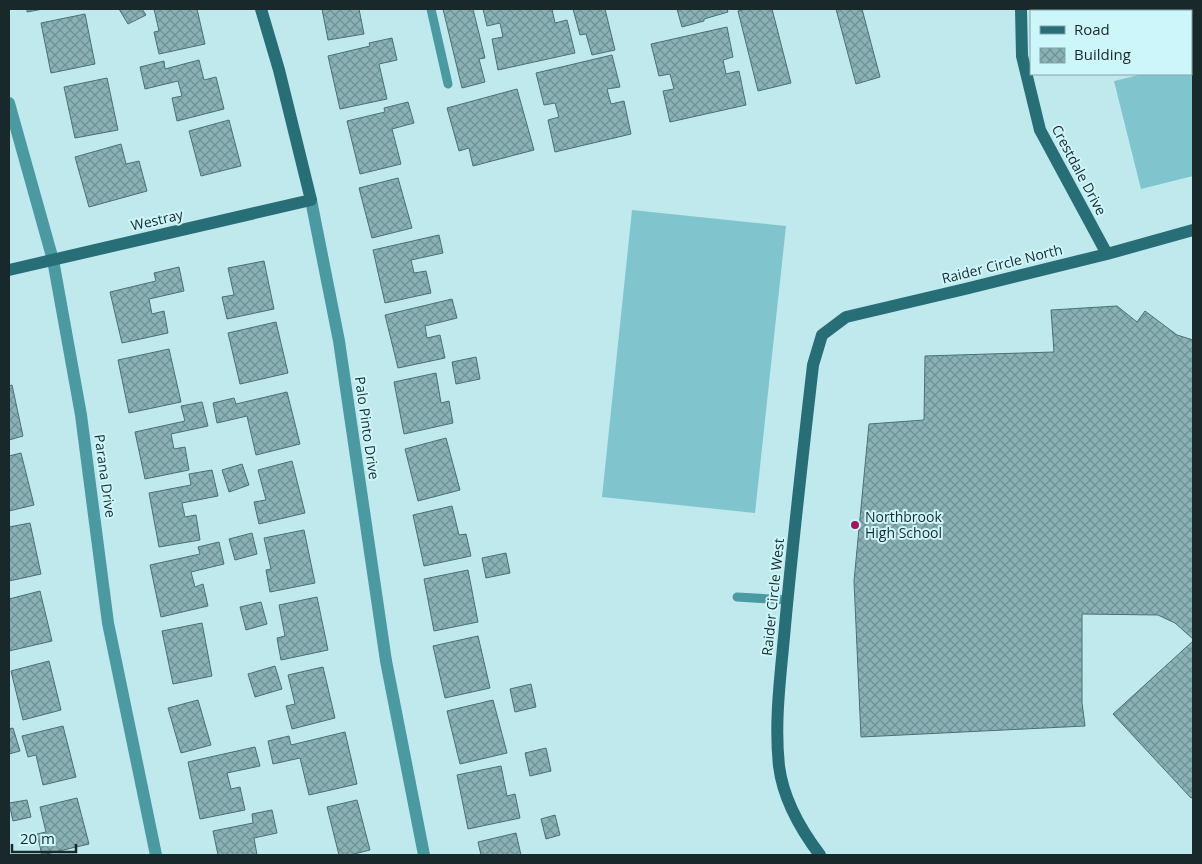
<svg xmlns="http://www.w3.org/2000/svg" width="1202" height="864" viewBox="0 0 1202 864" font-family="'Open Sans',sans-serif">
  <defs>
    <pattern id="building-cross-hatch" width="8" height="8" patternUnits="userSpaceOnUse" patternTransform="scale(1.25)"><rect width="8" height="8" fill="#8ab2b6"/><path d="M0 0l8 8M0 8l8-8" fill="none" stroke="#709194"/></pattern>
  </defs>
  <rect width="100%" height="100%" fill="#c0e9ee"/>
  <path fill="#80c5cd" d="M1191 61H1193V176L1141 189 1114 81 1143 74H1191Z
    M632 210 786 226 755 513 602 497Z"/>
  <path fill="url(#building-cross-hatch)" stroke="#4a7074" d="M27 9H43L27 12Z
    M119 9H142L146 15 128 24Z
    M154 9H197L205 44 159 54 154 32 159 31Z
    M322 9H359L364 34 328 40Z
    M443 9H473L485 58 479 59 485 82 462 88Z
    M483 9H552L555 23 567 20 575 53 498 70 492 39 503 37 500 23 487 26Z
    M573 9H605L615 50 592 55 586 34 580 35Z
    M677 9H727L728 12 704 19V21L682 27Z
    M746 9H772L791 83 758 91 738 11Z
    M836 9H862L880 77 856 84Z
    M1058 9H1133L1134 11H1059Z
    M85 14 95 64 51 73 41 23Z
    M727 27 733 57 723 60 726 74 739 71 746 105 670 122 663 91 674 89 670 74 659 76 651 44Z
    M392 38 397 60 379 64 387 99 340 109 328 56 370 46 369 43Z
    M612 55 620 87 607 89 611 104 624 101 631 134 555 152 548 120 559 117 555 103 544 105 536 73Z
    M199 60 204 80 216 77 224 109 177 121 172 98 182 96 178 81 145 89 140 67 164 61 165 69Z
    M107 78 118 130 75 138 64 87Z
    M517 89 534 150 473 166 469 148 459 151 447 108Z
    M408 102 414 123 392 129 401 164 360 174 347 121 385 112 384 108Z
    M229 120 241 166 201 176 189 131Z
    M121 144 126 164 139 161 147 191 89 207 75 157Z
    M398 178 412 228 372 238 359 188Z
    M439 235 443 253 411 260 414 273 426 271 431 293 385 303 373 250Z
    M264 261 274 309 227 319 222 297 234 295 228 268Z
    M179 267 184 291 149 299 152 314 164 311 168 333 122 343 110 292 156 281 154 273Z
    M452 299 457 318 425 326 427 338 440 335 445 358 398 368 385 315Z
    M1117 306 1137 322 1145 311 1177 335 1193 340V639L1175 623 1158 615 1082 614V703L1085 726 861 737 854 581 869 424 924 420 925 356 1054 352 1051 310Z
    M276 322 288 373 240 384 228 333Z
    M169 349 181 402 129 413 118 360Z
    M476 357 480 379 456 384 452 362Z
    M436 373 441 403 449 401 453 423 404 434 394 382Z
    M12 385 23 436 9 440V386Z
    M287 392 300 444 256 455 247 416 217 423 213 403 234 398 236 404Z
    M202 402 208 426 171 434 174 449 185 447 189 470 145 479 135 432 185 421 181 406Z
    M446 438 460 490 418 501 405 449Z
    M21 453 34 505 9 511V456Z
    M292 461 305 513 259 524 254 502 266 500 258 470Z
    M242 464 249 485 229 492 222 470Z
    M212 470 218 496 182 503 185 517 196 515 200 540 159 547 149 493 191 485 189 474Z
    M452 506 459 535 466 534 471 556 424 566 413 515Z
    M30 523 41 574 9 581V527Z
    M304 530 315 583 270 592 266 570 271 569 264 538Z
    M252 533 257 554 235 560 229 539Z
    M219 542 224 564 191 572 195 587 203 584 208 606 161 617 150 565 200 554 198 547Z
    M506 553 510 573 486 578 482 558Z
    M468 570 478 622 434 631 424 579Z
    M40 591 52 641 9 651V599Z
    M317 597 328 650 281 660 277 638 285 636 279 605Z
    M261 602 267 624 246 630 240 607Z
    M202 623 212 676 173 684 162 631Z
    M478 636 490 688 445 698 433 646Z
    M1193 641V797L1191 798 1113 714Z
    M49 661 61 710 23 720 11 671Z
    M275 666 282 689 255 697 248 674Z
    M323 667 335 718 292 729 286 706 295 704 288 675Z
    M531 684 536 707 515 712 510 689Z
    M198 700 211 745 181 753 168 708Z
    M493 700 507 753 460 764 447 711Z
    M63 726 76 777 43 785 36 755 28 757 22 736Z
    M13 728 20 751 9 754V729Z
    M345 732 357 784 309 795 300 758 273 764 268 741 289 736 291 745Z
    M255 747 260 766 227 773 231 789 240 787 245 810 200 819 188 762Z
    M546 748 551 771 530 776 525 753Z
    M501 766 507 796 515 794 520 818 468 829 457 775Z
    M77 798 89 844 42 855 37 834 46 832 40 807Z
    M27 800 31 817 13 821 9 803Z
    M357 800 370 850 350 855H339L327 807Z
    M272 810 277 833 254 838 257 855H218L213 831 253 823 252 814Z
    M555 815 560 835 546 839 541 819Z
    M516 833 521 855H481L478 842Z"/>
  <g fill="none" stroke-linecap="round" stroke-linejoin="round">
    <path stroke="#4b99a1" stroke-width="9" d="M431 9 448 84
      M737 597 787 600"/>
    <path stroke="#4b99a1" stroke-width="12" d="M9 103 53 260 81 415 108 623 156 855
      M311 200 339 341 386 661 424 855"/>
    <path stroke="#276e76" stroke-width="12" d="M1021 9 1022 56 1040 130 1107 254
      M9 270 311 200 279 70 261 9
      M820 855C801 830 783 798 779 766 774 720 781 673 785 626 793 539 803 452 813 365L822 335 846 317 965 289 1107 254 1193 230"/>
  </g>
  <circle fill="#a01560" stroke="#cdf6fb" stroke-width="2" cx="855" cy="525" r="5"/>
  <g text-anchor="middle" stroke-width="4" stroke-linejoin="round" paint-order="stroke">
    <g font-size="14" fill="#19292b" stroke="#cdf6fb">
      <text transform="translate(1079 170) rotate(62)" y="5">Crestdale Drive</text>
      <text transform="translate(157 220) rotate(-13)" y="5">Westray</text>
      <text transform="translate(1002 264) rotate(-14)" y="5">Raider Circle North</text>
      <text transform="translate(367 428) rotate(82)" y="5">Palo Pinto Drive</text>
      <text transform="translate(105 476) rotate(82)" y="5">Parana Drive</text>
      <text transform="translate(773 597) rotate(-84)" y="5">Raider Circle West</text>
    </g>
    <g font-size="14" fill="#19292b" stroke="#cdf6fb" text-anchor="start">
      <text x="865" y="522">Northbrook<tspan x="865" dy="16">High School</tspan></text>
    </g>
  </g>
  <rect width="1202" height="864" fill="none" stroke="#19292b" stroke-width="20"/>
  <rect x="1030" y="10" width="162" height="65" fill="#cdf6fb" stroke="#85a4a8"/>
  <rect x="1040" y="26" width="25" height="8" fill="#276e76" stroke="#85a4a8"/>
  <text x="1074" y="35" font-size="15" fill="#19292b">Road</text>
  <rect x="1040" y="48" width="25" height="15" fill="url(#building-cross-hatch)" stroke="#85a4a8"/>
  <text x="1074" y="60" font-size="15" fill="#19292b">Building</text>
  <path d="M12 844v8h64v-8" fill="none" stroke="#19292b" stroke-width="2.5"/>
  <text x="20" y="844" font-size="15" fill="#19292b" stroke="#cdf6fb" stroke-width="4" paint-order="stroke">20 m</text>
</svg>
